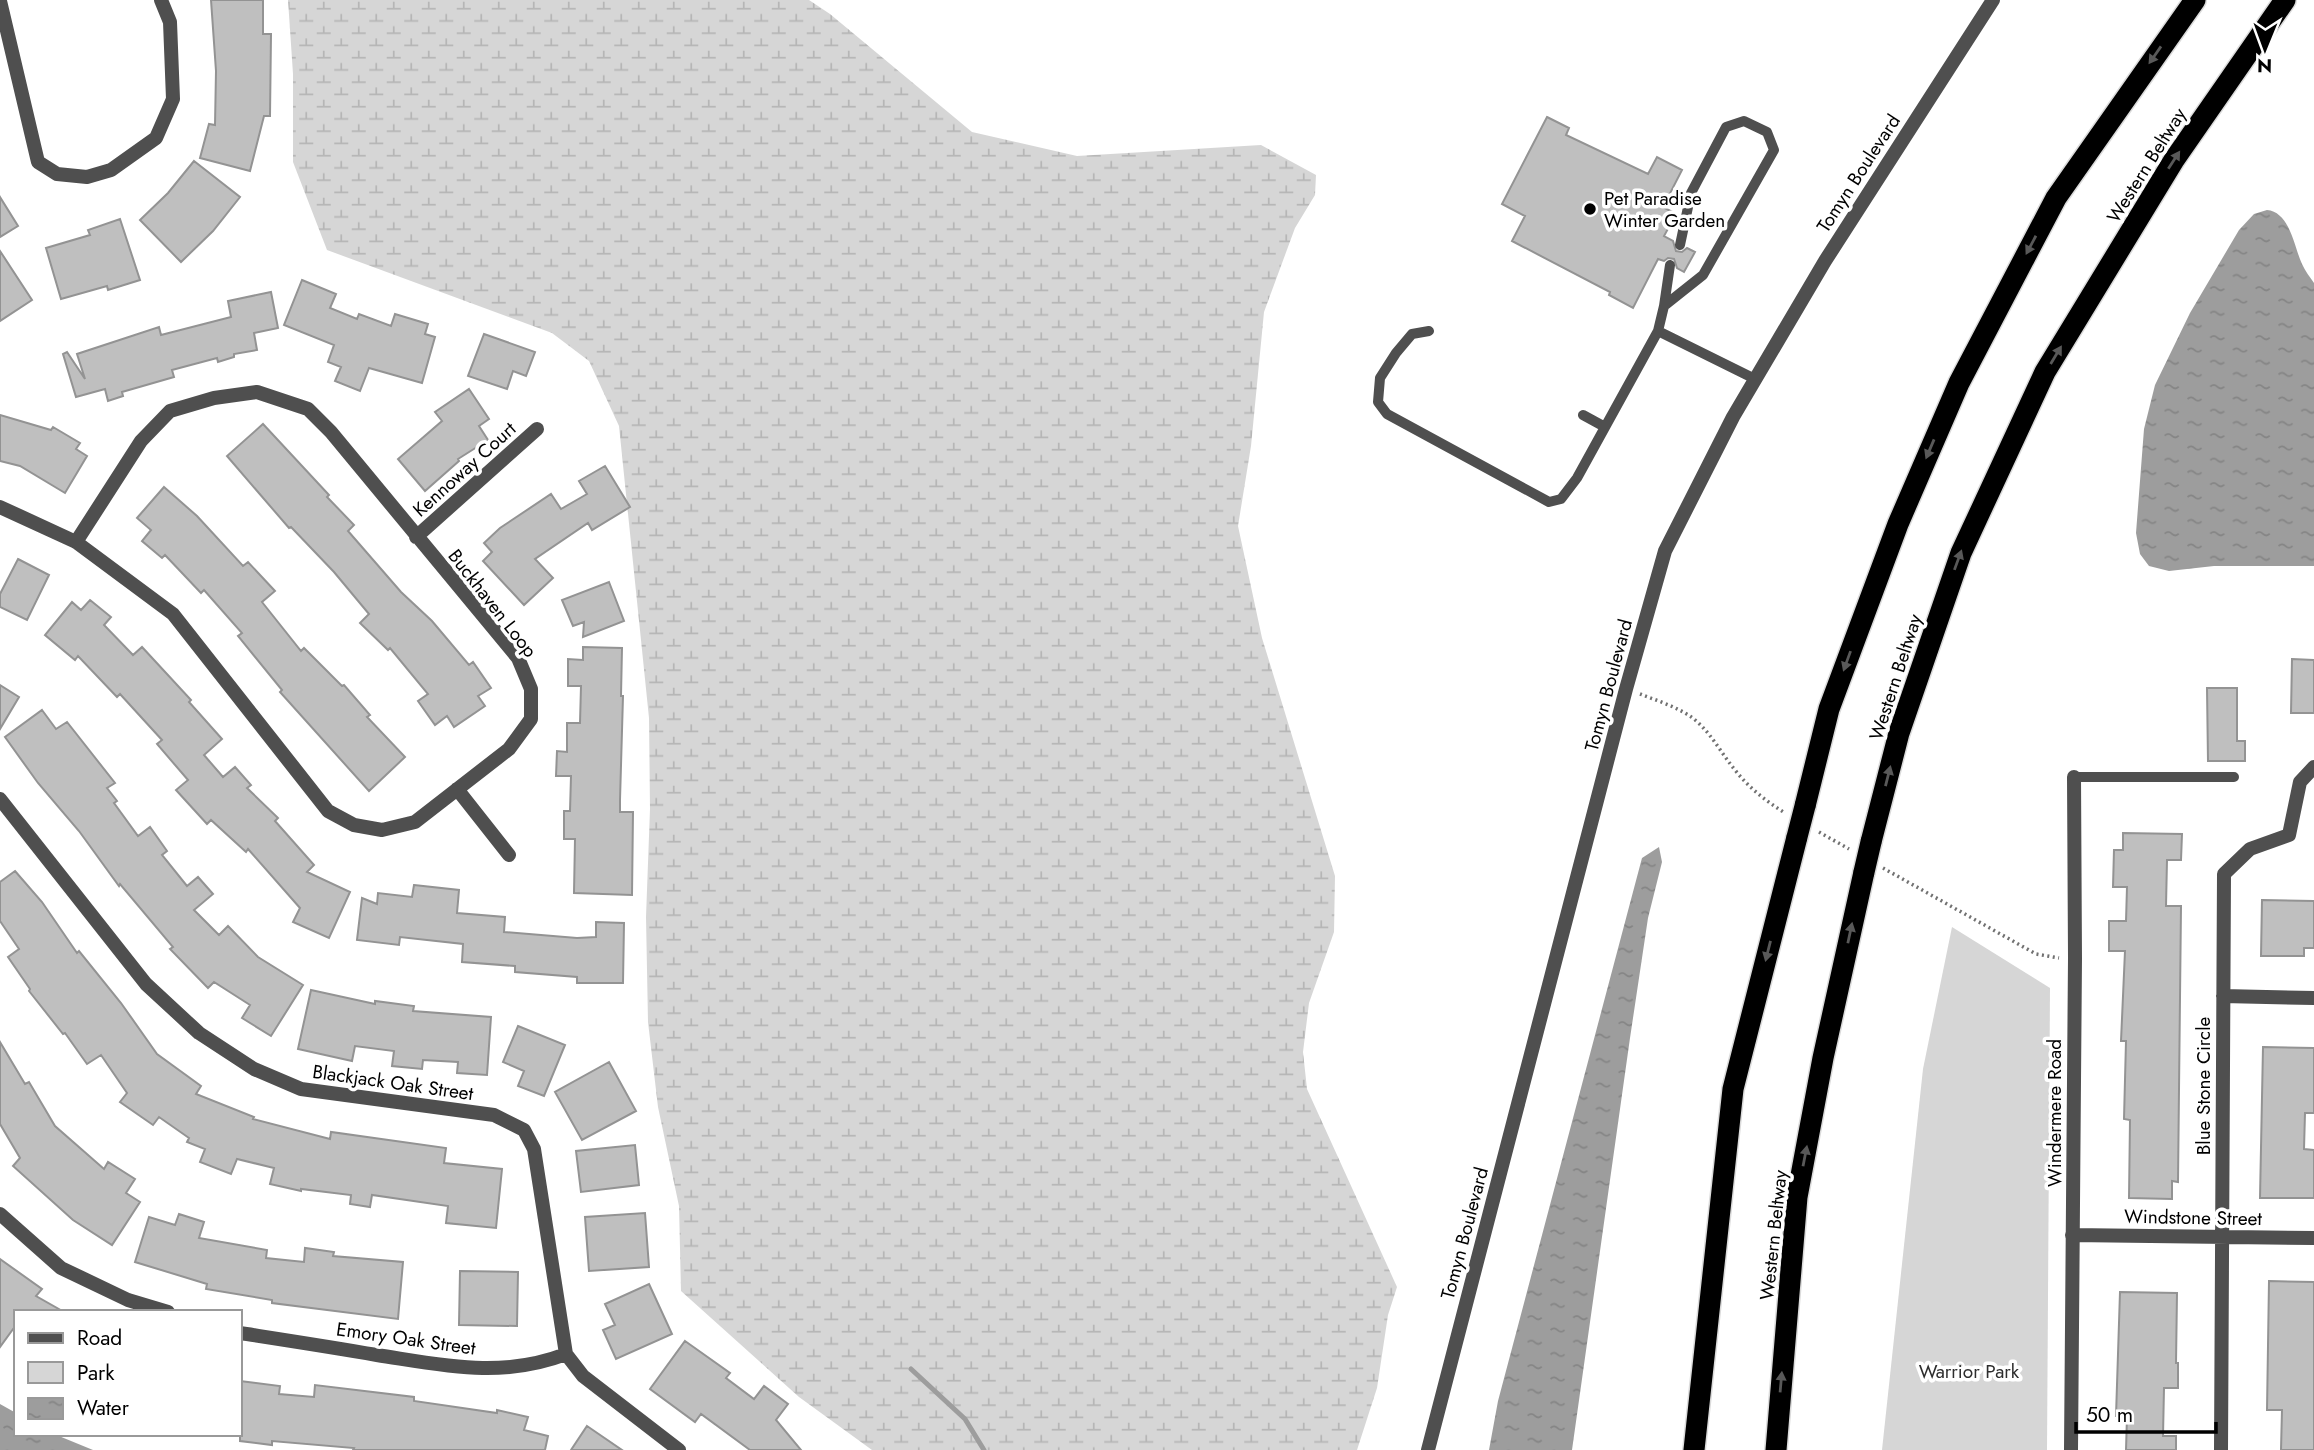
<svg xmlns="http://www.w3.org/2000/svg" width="2314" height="1450" viewBox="0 0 2314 1450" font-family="Jost,sans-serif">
  <defs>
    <pattern id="wetland-marsh" width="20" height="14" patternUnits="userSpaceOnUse" patternTransform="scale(1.75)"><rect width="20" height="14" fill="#d6d6d6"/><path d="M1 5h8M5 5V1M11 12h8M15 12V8" fill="none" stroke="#b6b6b6"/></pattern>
    <pattern id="water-ripples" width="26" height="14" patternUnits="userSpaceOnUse" patternTransform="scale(1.75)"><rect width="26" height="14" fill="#9d9d9d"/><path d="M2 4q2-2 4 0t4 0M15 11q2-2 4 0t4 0" fill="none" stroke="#858585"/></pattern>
  </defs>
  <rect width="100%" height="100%" fill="#fff"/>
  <path fill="url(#wetland-marsh)" d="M288 0H809L830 14 972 132 1077 156 1261 145 1316 175 1315 195 1295 228 1264 312 1251 446 1238 526 1262 638 1335 876 1334 932 1309 1003 1303 1052 1307 1089 1397 1287 1388 1315 1377 1388 1357 1450H872L799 1397 681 1291 679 1206 658 1107 648 1022 646 917 650 809 649 718 619 426 589 361 552 333 327 250 293 162V74Z"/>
  <path fill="#d6d6d6" d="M1952 927 2050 988 2047 1450H1882L1923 1069Z"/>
  <path fill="url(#water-ripples)" d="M2267 210C2290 212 2294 247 2302 264 2305 271 2310 277 2314 283V566H2214L2169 571 2149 566 2140 554 2136 533 2144 429 2155 385 2190 313 2239 230 2254 214Z
    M1659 847 1662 862 1648 918 1630 1038 1572 1450H1489L1498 1401 1642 858Z
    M0 1404 16 1413V1434H54L93 1450H0Z"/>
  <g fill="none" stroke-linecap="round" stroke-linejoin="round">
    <path stroke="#9d9d9d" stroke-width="5" d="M911 1369 965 1419 984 1450"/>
  </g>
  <path fill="#bfbfbf" stroke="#939393" stroke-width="2" d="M211 0H263V34H271L270 116H264L250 171 200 158 209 124 215 125 216 71Z
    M1547 117 1569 128 1566 135 1648 174 1657 157 1682 170 1663 207 1676 214 1664 236 1673 241 1676 251 1682 252 1687 248 1695 252 1684 272 1677 268 1674 259 1668 258 1664 261 1658 259 1633 308 1609 295 1610 292 1512 241 1525 216 1502 204Z
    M194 161 240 197 213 231 181 262 140 220 168 193Z
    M0 197 18 226 0 237Z
    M120 219 140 280 108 290 107 286 61 299 46 248 90 235 88 230Z
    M0 251 32 300 0 321Z
    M302 280 336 294 330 308 357 319 359 314 391 326 395 314 428 324 425 334 435 337 422 383 369 368 360 391 335 381 341 367 328 362 334 345 284 325Z
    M271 292 278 328 254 333 257 350 234 354V357L218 362 217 358 172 370 174 377 122 392 123 396 108 401 105 389 76 397 63 354 67 352 85 379 77 354 159 327 161 335 231 317 228 301Z
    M484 334 535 352 526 376 513 371 507 389 468 376Z
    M469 389 489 419 479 426 488 440 458 459 459 461 425 491 398 459 442 421 435 412Z
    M0 415 51 430 53 427 80 443 76 449 87 456 65 493 20 466 0 461Z
    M263 424 329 495 327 497 354 525 348 531 401 592 432 621 469 665 473 662 491 688 478 696 485 706 454 727 447 716 435 725 418 701 428 694 390 648 388 650 360 623 369 614 334 572 291 527 289 528 227 456Z
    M605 466 630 507 592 530 588 523 535 559 553 578 524 605 483 561 492 552 484 543 500 528 551 494 561 509 587 494 579 481Z
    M164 487 197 516 243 566 248 562 275 591 262 602 301 651 304 648 342 686 344 685 370 715 367 717 405 757 369 791 280 692 282 690 238 636 242 633 204 590 201 593 165 555 162 558 142 541 151 530 137 518Z
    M18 559 49 575 27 620 0 607V594Z
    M609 582 624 621 583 637 584 622 573 626 562 600Z
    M90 600 111 617 104 625 133 655 142 647 191 700 189 702 222 739 204 755 223 777 235 767 251 785 247 788 278 818 275 821 314 865 307 872 350 892 329 938 293 922 300 908 248 849 246 852 211 820 207 824 176 790 188 780 157 744 162 740 120 694 117 697 78 656 75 660 45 635 72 602 81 610Z
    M583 647 622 648 621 696H623L620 800V812H633L632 895 574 893 575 839H564V811H570L571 776H556L557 751 567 752V723H580L581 686H568V659L583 660Z
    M2292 659 2314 660V713H2291Z
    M0 685 19 697 0 729Z
    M2207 688H2237V741H2245V761H2208Z
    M42 710 56 729 67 722 115 783 107 788 117 801 114 803 138 836 150 827 167 851 162 855 187 886 198 877 213 894 194 910 219 935 228 926 258 957 303 985 271 1036 242 1018 250 1005 214 982 208 988 170 949 173 947 120 884 119 886 79 831 38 783 5 737Z
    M2123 833 2182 834 2181 860H2167L2166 906H2181L2178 1182 2172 1181V1199L2129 1198 2130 1120 2124 1119 2126 1041H2121L2125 951H2109V921H2126L2127 887H2113L2114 850H2123Z
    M15 871 42 902 77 953 79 951 121 1003 157 1054 201 1086 196 1094 254 1117 253 1119 330 1139 331 1132 446 1148 444 1163 502 1169 496 1228 446 1223 448 1206 372 1195 370 1207 350 1204 351 1195 301 1189V1191L270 1184 274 1168 237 1159 231 1174 200 1162 205 1149 187 1142 189 1138 159 1117 153 1125 120 1102 127 1093 101 1055 87 1064 65 1033 63 1034 29 991 30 989 8 957 19 949 0 921V882Z
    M414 885 459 890 457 913 505 917 504 932 577 938 596 937V922L624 923 623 983H577V977L515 972V966L462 962 463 944 400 937 399 945 357 940 362 898 377 904 378 893 412 897Z
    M2262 900 2314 901V948H2304V956H2261Z
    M311 990 375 1004V1001L414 1006 413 1011 491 1017 487 1075 457 1073 458 1062 423 1060 422 1069 392 1066 394 1051 355 1046 352 1061 298 1049Z
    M518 1026 565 1045 544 1096 518 1086 524 1071 503 1062Z
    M0 1042 25 1084 29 1082 55 1126 104 1169 108 1162 135 1179 126 1193 140 1202 112 1245 73 1220 13 1166 20 1158 0 1124Z
    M2263 1047 2314 1048V1113H2305L2304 1149 2314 1150V1198H2260Z
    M609 1062 636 1111 582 1140 555 1092Z
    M635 1145 639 1185 581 1192 576 1151Z
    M645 1213 649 1267 589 1271 585 1217Z
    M179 1214 204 1222 199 1238 267 1250 266 1258 304 1262 305 1248 334 1252 333 1256 403 1262 398 1319 272 1303V1300L206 1289 207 1284 135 1262 149 1217 175 1225Z
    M0 1259 42 1289 36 1296 64 1312H16V1325L0 1347Z
    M460 1271 518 1272 517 1326 459 1325Z
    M2269 1281 2314 1282V1450H2281L2282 1410H2267Z
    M649 1284 672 1334 616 1359 603 1330 615 1325 605 1304Z
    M2120 1292 2177 1293 2176 1363H2178V1388H2164L2163 1436H2176V1450H2126L2127 1416H2116Z
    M685 1341 730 1373 726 1378 754 1399 764 1386 788 1404 776 1420 801 1450H750L701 1414 695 1422 650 1389Z
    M240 1381 280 1386 279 1394 314 1397 315 1385 414 1397V1401L497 1413V1410L528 1417 524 1430 548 1436 545 1450H353L354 1448 272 1441V1445L240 1441Z
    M587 1426 622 1450H571Z"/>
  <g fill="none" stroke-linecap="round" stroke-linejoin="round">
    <defs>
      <path id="motorway" d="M1805 806 1829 709 1898 524 1959 383 2056 198 2195 0
        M1871 842 1899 733 1961 553 2045 372 2174 160 2285 0
        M1694 1450 1733 1089 1797 837
        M1776 1450 1797 1197 1823 1058 1864 872"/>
    </defs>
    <use href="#motorway" stroke="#dbdbdb" stroke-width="24"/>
    <path stroke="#717171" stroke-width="3.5" stroke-dasharray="2 3.5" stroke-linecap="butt" d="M1640 694C1658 701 1678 707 1694 719 1712 734 1721 753 1735 770 1749 788 1766 801 1785 813
      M1819 832 1849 849
      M1883 868 2036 954 2059 958"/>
    <path stroke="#4f4f4f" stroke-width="10" d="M1670 265 1664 306 1658 331 1755 379
      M1664 306 1703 275 1774 150 1767 132 1744 121 1726 127 1691 193 1680 245
      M1429 331 1412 334 1396 353 1380 378 1378 402 1387 414 1549 502 1561 499 1577 478 1658 331
      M1583 415 1605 427
      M2074 777H2234"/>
    <path stroke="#4f4f4f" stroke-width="14" d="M0 1 38 162 57 174 87 177 111 170 156 138 173 99 170 22 161 0
      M0 507 76 542 173 614 328 811 354 825 382 830 415 822 509 749 531 719V689L518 658 331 432 308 409 257 392 214 398 170 411 141 441 76 542
      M416 537 537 429
      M457 789 509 855
      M0 799 146 984 199 1033 254 1069 301 1089 494 1115 524 1130 534 1149 566 1354 583 1376 679 1450
      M2223 996 2314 998
      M0 1214 61 1268 128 1300 168 1312
      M2072 1235 2314 1238
      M240 1333C285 1340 331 1347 377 1355 443 1365 501 1379 566 1354
      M2071 1450 2075 958 2074 777
      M2221 1450 2224 874 2250 849 2289 835 2300 782 2314 767"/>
    <path stroke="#4f4f4f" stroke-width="14" d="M1428 1450 1626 689 1665 551 1733 417 1825 261 1993 0"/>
    <use href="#motorway" stroke="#000" stroke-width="21"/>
    <defs>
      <path id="motorway-bridge" d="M1797 837 1805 806
        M1864 872 1871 842"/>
    </defs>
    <use href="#motorway-bridge" stroke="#dbdbdb" stroke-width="24" stroke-linecap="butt"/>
    <use href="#motorway-bridge" stroke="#000" stroke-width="21"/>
  </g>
  <defs><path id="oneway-solid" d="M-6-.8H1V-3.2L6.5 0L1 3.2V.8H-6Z" transform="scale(1.75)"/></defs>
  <g fill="#595959">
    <use href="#oneway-solid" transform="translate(2155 55) rotate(125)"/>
    <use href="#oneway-solid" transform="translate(2174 160) rotate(-57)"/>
    <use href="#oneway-solid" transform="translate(2031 245) rotate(118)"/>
    <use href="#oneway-solid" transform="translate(2056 355) rotate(-59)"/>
    <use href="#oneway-solid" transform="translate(1930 449) rotate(113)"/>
    <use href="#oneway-solid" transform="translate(1958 560) rotate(-70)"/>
    <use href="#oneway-solid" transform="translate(1847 661) rotate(110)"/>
    <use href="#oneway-solid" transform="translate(1888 776) rotate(-76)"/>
    <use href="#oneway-solid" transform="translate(1850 933) rotate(-78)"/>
    <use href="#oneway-solid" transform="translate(1768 951) rotate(104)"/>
    <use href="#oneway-solid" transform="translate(1805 1156) rotate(-79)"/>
    <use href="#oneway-solid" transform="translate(1781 1382) rotate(-85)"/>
  </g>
  <circle fill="#000" stroke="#fff" stroke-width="2.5" cx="1590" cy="209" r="7"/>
  <g text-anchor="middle" stroke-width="7" stroke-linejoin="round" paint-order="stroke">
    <g font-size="19" fill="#000" stroke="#fff">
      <text transform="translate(2146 165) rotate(-58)" y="7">Western Beltway</text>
      <text transform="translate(1858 173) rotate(-57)" y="7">Tomyn Boulevard</text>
      <text transform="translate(464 469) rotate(-42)" y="7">Kennoway Court</text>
      <text transform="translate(493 603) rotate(52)" y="7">Buckhaven Loop</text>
      <text transform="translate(1895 677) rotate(-72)" y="7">Western Beltway</text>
      <text transform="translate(1608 685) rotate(-75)" y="7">Tomyn Boulevard</text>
      <text transform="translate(393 1082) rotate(8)" y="7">Blackjack Oak Street</text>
      <text transform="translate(2203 1086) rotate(-90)" y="7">Blue Stone Circle</text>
      <text transform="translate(2054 1113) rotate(-90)" y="7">Windermere Road</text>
      <text transform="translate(2193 1217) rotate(1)" y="7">Windstone Street</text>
      <text transform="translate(1464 1233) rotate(-75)" y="7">Tomyn Boulevard</text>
      <text transform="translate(1773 1235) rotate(-84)" y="7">Western Beltway</text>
      <text transform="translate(406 1338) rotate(8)" y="7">Emory Oak Street</text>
    </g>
    <g font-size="19" fill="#000" stroke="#fff" text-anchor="start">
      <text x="1604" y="205">Pet Paradise<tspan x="1604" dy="22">Winter Garden</tspan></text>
    </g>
    <g font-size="19" fill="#2d2d2d" stroke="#fff">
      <text x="1969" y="1378">Warrior Park</text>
    </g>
  </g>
  <rect x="14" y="1310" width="228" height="126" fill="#ffffff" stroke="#999999" stroke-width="2"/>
  <rect x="28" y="1333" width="35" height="10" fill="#4f4f4f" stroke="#999999" stroke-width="2"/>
  <text x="77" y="1345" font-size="21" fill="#000000">Road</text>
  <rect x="28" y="1362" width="35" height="21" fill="#d6d6d6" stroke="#999999" stroke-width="2"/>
  <text x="77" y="1380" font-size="21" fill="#000000">Park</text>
  <rect x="28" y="1398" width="35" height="21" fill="url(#water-ripples)" stroke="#999999" stroke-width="2"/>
  <text x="77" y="1415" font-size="21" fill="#000000">Water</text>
  <g transform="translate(2265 49) rotate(181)" stroke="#ffffff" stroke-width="5" paint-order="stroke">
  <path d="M0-5L12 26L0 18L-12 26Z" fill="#000000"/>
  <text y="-10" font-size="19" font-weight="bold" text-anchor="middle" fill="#000000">N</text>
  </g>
  <path d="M2076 1422v10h140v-10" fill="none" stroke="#000000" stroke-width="3.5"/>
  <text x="2086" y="1422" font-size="21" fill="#000000" stroke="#ffffff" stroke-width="5" paint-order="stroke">50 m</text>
</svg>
